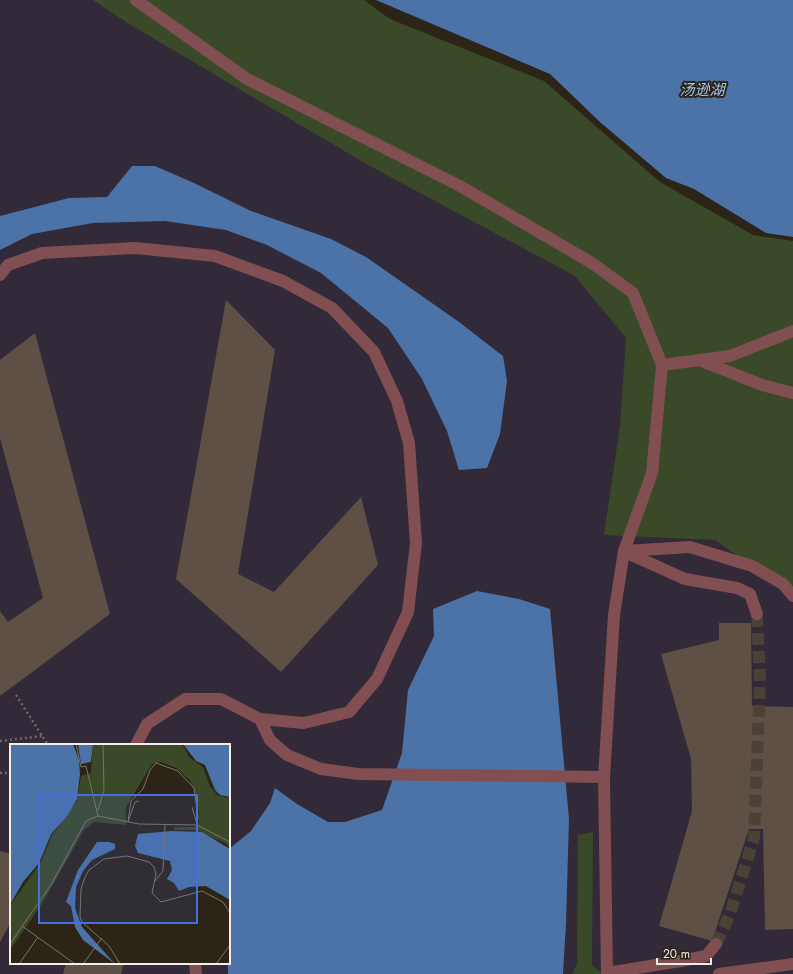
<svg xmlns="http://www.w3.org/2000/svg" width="793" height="974" viewBox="0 0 793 974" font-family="Jost,'Noto Sans SC',sans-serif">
  <rect width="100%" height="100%" fill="#2c2417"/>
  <path fill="#322939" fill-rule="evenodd" d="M0 0H326L793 326V974H0ZM11 745H229V963H11Z"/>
  <path fill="#3a4927" d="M93 0H364L390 19 544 81 660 182 753 235 793 241V595L715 540 604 535 620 426 626 338 575 276 368 165 129 24Z
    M593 832 592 966 604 974H572L577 964 578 835Z"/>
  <path fill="#4b73a7" d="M376 0H793V237L766 233 694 189 666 178 600 122 550 74Z
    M132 166H155L194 183 251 211 331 239 366 257 459 322 503 356 507 381 500 434 487 468 459 470 447 431 422 379 388 328 321 273 267 245 226 230 165 221 93 223 32 234 0 250V216L69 198 107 197Z
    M477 591 519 599 550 609 569 819 566 923 563 974H228V963H229V849L251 831 270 803 275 788 297 804 328 822H345L382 810 402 753 408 690 434 636 433 609Z"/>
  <path fill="#5e5045" d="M226 300 275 350 238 574 274 592 361 497 378 565 281 672 176 579Z
    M35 333 110 614 0 696V611L8 622 43 598 0 438V360Z
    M719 623H751L752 706 793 707V929L765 930 763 829H749L712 941 659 926 692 811 691 759 661 654 719 640Z
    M0 851 11 854V922L0 942Z
    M66 963H124L121 974H63Z"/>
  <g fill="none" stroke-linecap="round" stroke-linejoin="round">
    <path stroke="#4a4236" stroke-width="12" stroke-dasharray="12 6" stroke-linecap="butt" d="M716 944 730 914 754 838 760 681 757 614"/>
    <path stroke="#71695e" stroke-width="2.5" stroke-dasharray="2 3" stroke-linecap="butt" d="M16 695 48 745
      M0 741 42 736
      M0 773H11"/>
    <path stroke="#814e51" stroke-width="12" d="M136 0 247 79 460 186 592 263 633 293 662 365 652 473 624 551 614 615 604 777 607 974
      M0 275 8 265 42 253 135 248 215 256 283 281 332 308 374 352 397 401 409 443 416 543 408 612 377 679 349 712 304 723 260 719 221 699H185L147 724 136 745
      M699 360 762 385 793 393
      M662 365 730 356 793 331
      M624 551 690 547 752 566 783 584 793 596
      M625 552 685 579 737 588 750 594 757 614
      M260 719 270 740 287 755 321 769 358 774 604 777
      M195 963 196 974
      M607 973 681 961 706 956 716 944
      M719 974 793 964"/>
  </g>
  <g text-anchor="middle" stroke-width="4" stroke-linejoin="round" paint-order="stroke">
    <g font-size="15" font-style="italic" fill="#a2c5f2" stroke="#2c2417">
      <text x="702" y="95">汤逊湖</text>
    </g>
  </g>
  <g transform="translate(10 744)">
    <rect width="220" height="220" fill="#2c2417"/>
    <path d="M83 0H172L179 13 193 23 200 42 207 51 220 54V104L215 99 185 86H164V83H186L189 78 188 56 180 36 166 24 151 18 142 20 116 63V81L84 78 74 86 33 158 0 206V162L32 116 42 91 67 57 71 32 81 29Z" fill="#3a4927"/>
    <path d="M0 0H63L69 16 70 30 67 55 58 71 41 90 29 119 13 138 0 161ZM68 0H83L81 18 71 20ZM173 0H220V53L210 51 205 46 195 21 186 17ZM162 87 192 88 220 105V156L196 142 179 143 169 147 164 139 157 135 162 126 160 117 128 109 125 102 128 90ZM87 98H99L105 100V105L82 116 73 127 66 143 65 164 72 183 105 220 73 196 65 183 61 162 56 158 68 126Z" fill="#4b73a7"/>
    <path fill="none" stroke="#7c756a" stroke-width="1" d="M66 0 71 23 76 22 88 72M182 63 186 77M88 66 94 46 93 0M118 78 121 57 133 45 140 26 146 19 168 27 184 44 188 73 187 81M118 78 125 58 129 57M145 137 153 127 155 81M12 182 65 220M0 200 42 139 76 77 88 72 129 80 187 81 220 98M9 220 28 193M73 220 92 194M110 220 99 202 72 178 70 173 71 145 75 133 79 126 94 115 117 112 139 118 144 123 146 130 142 149 151 158 192 147 213 158 220 169M206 220 220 201"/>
    <path fill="#486edb" fill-opacity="0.15" stroke="#486edb" stroke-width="2" d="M29 51H187V179H29Z"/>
    <rect width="220" height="220" fill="none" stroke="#f4eee6" stroke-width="2"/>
  </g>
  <path d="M657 958v6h54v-6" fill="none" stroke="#f4eee6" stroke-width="2"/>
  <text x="663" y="958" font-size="12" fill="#f4eee6" stroke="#2c2417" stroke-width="3" paint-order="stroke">20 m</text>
</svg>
